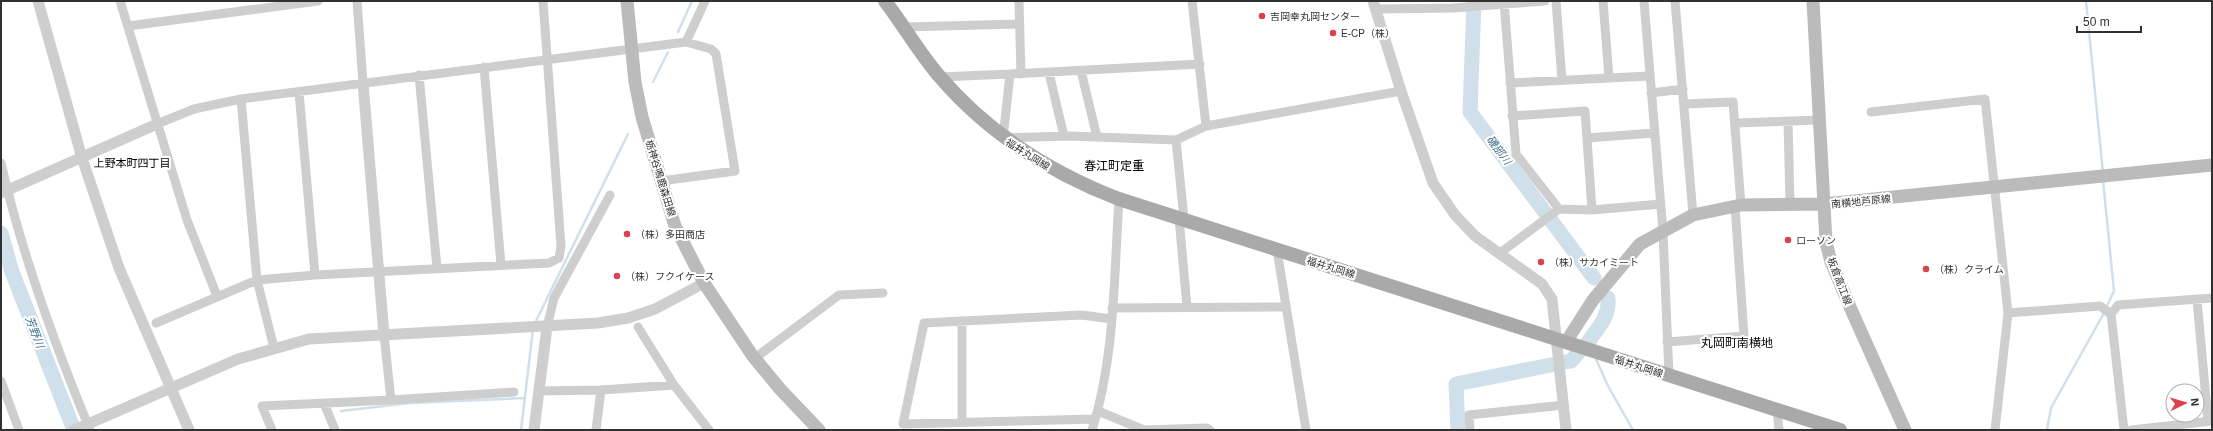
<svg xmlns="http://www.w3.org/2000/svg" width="2213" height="431" viewBox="0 0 2213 431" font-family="Helvetica,'Noto Sans JP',sans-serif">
  <rect width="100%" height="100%" fill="#fff"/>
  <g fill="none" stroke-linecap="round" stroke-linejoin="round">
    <path stroke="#cfe0eb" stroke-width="2.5" d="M2086 1 2103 173
      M678 32 692 1
      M653 82 668 52
      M2103 180 2114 291 2106 308
      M535 323 628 134
      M1596 359 1608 386 1633 430
      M341 411 410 403 525 398
      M521 430 533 329
      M2047 430 2051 408 2104 313"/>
    <path stroke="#cfe0eb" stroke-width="15" d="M1474 1 1470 112 1594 278
      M1 233 12 272 74 430
      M1588 342C1598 328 1610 316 1608 298
      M1458 430 1456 384 1571 361 1578 353"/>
    <path stroke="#cecece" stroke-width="9" d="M120 1 187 220 217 296
      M357 1 363 83
      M1019 1 1021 74
      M1192 1 1206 126
      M1504 1 1516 154 1559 209
      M1556 1 1562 80
      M1603 1 1609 78
      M1644 1 1663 232 1669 375
      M1675 1 1693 215
      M1376 9 1453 8 1545 1
      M128 26 318 1
      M904 27 1019 24
      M686 42 705 1
      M484 67 501 265
      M1081 71 1097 137
      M1049 73 1064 136
      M419 75 437 268
      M940 77 1010 74
      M1510 83 1649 76
      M299 92 315 275
      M1651 93 1683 89
      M241 99 257 280 274 348
      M1684 104 1733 102 1741 205
      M1871 112 1985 99 2008 313 1995 430
      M1512 116 1585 111 1592 210
      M1788 121 1790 204
      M1736 123 1819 120
      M157 124 194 109 241 99 686 42 711 49 716 54 735 171 661 181
      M1587 138 1654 133
      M1176 140 1070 136 1003 138 1010 74 1200 64
      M1 163C22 255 54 343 90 430
      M1179 218 1187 307
      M1184 219 1176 140 1206 126 1401 91
      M1277 250 1306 430
      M1500 253 1559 209 1592 210 1661 204
      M2197 300 2208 421
      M1112 308 1286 307
      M2008 313 2100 306 2111 314 2118 305 2212 298
      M2111 314 2124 430
      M156 323 257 280 315 275 549 263 559 258 561 246 543 1
      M547 327 554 298 610 195
      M638 327 674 385
      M384 335 391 400
      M1667 342 1744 336 1735 206
      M755 358 839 295 883 293
      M1 381 19 430
      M539 391 601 390
      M324 403 335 430
      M1777 410 1779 430
      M1098 411 1144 430 1207 428 1210 430
      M1095 419 903 424 924 323 1082 315 1111 319
      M962 422V321
      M272 430 262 406 391 400 514 392
      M596 430 601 390 674 385 709 430
      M1092 430C1115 357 1114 276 1119 199
      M1470 430 1469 415 1564 405
      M2131 430 2212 421"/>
    <path stroke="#cecece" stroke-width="11" d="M38 1 82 158 119 268 189 430
      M1373 1 1401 91 1433 183 1455 215 1475 236 1542 284 1552 299 1566 430
      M363 83 384 335
      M1 193 157 124
      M74 430 238 359 309 339 598 323 628 318 655 309 704 283
      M534 430 547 327"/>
    <path stroke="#bbb" stroke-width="13" d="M627 1 635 82 642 117 675 226 704 283 752 355 780 389 819 430
      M1813 1 1826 242 1831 262 1850 307 1905 430
      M1566 342 1593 300 1640 244 1693 215 1741 205 1824 204 2212 165"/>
    <path stroke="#a9a9a9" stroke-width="14" d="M885 1C904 26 920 54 940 77 989 134 1049 172 1119 199L1840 430"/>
  </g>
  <g fill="#da424e" stroke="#fff" stroke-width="1.5">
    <circle cx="1262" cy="16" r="4"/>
    <circle cx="1333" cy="33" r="4"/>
    <circle cx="627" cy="234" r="4"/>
    <circle cx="1788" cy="240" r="4"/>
    <circle cx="1541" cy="262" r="4"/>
    <circle cx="1926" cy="269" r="4"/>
    <circle cx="617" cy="276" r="4"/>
  </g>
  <g text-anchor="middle" stroke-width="4" stroke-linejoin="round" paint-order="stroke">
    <g font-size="10" fill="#313131" stroke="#fff" text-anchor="start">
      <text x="1270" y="20">吉岡幸丸岡センター</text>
      <text x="1341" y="37">E-CP（株）</text>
      <text x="635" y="238">（株）多田商店</text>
      <text x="1796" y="244">ローソン</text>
      <text x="1549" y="266">（株）サカイミート</text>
      <text x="1934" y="273">（株）クライム</text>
      <text x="625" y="280">（株）フクイケース</text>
    </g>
    <g font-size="10" fill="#313131" stroke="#fff">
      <text transform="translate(1028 154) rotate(32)" y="4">福井丸岡線</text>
      <text transform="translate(661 178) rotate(73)" y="4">栃神谷鳴鹿森田線</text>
      <text transform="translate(1861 201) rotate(-6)" y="4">南横地芦原線</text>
      <text transform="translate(1331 267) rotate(17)" y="4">福井丸岡線</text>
      <text transform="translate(1840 281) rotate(69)" y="4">板倉高江線</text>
      <text transform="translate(1639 366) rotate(18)" y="4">福井丸岡線</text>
    </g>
    <g font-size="11" font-style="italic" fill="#44728f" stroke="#fff">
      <text transform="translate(1499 150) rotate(53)" y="4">磯部川</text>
      <text transform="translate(35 332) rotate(69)" y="4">芳野川</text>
    </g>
    <g font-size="11" fill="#000" stroke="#fff">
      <text x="132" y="167">上野本町四丁目</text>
    </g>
    <g font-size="12" fill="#000" stroke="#fff">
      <text x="1114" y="170">春江町定重</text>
      <text x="1737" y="347">丸岡町南横地</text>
    </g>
  </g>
  <rect width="2213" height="431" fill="none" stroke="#313131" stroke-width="4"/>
  <g transform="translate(2185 403) rotate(85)"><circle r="19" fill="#ffffff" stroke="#adadad"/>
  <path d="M0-3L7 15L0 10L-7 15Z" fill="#da424e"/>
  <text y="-6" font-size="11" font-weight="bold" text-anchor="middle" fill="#313131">N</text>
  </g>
  <path d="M2077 26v6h64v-6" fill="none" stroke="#313131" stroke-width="2"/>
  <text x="2083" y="26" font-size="12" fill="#313131" stroke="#ffffff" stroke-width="3" paint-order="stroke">50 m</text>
</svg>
